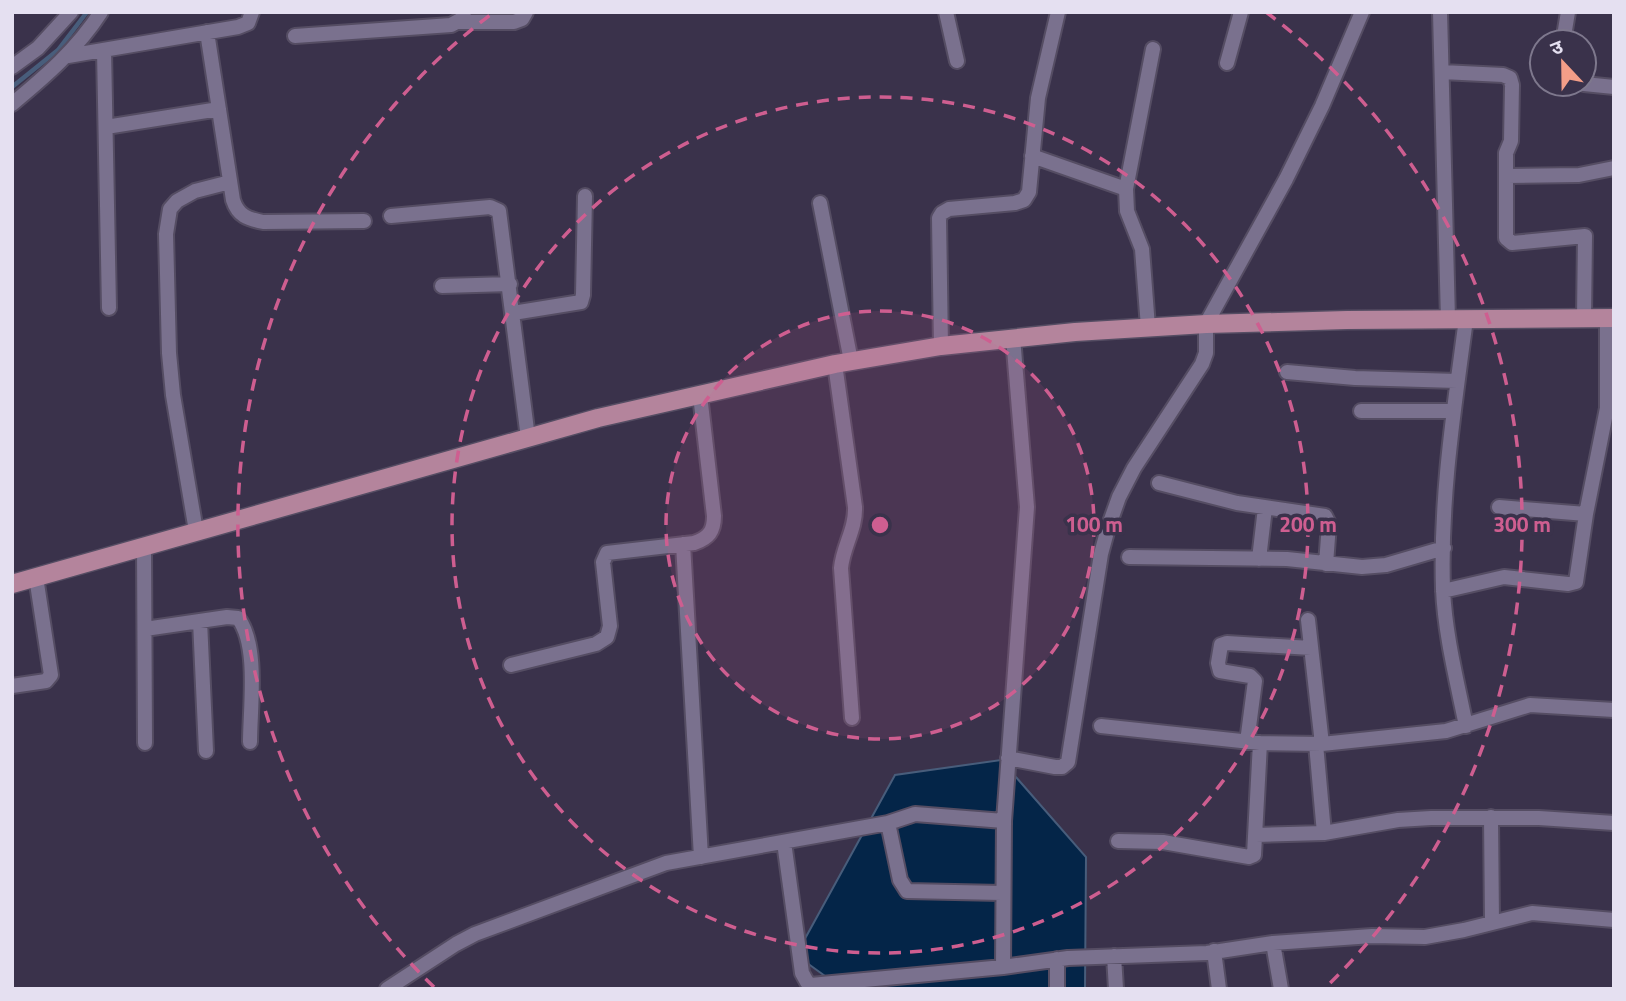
<svg xmlns="http://www.w3.org/2000/svg" width="1626" height="1001" viewBox="0 0 1626 1001" font-family="'Titillium Web','Noto Sans Devanagari',sans-serif">
  <rect width="100%" height="100%" fill="#3a324b"/>
  <path fill="#042548" stroke="#485d7b" stroke-width="2" d="M1001 760 1086 857 1085 989H843L796 955 895 775Z"/>
  <g fill="none" stroke-linecap="round" stroke-linejoin="round">
    <path stroke="#485d7b" stroke-width="4.5" d="M12 87 58 50 87 12"/>
    <defs>
      <path id="street" d="M946 12 957 61
        M1440 12 1448 320
        M459 22H514L522 19 526 12
        M207 32 233 200C238 216 248 219 263 222L364 221
        M295 36 451 25 462 19 464 12
        M1563 42 1568 12
        M104 50 109 308
        M68 56 238 27 248 23 252 12
        M1227 63 1241 12
        M12 67 38 48 71 12
        M1442 72 1503 75 1510 78 1512 85 1511 141 1506 153V238L1512 243 1585 236 1584 318
        M1584 84 1614 87
        M12 104C46 76 77 49 101 12
        M106 127 219 109
        M1032 156 1126 189
        M1507 176 1579 175 1614 168
        M820 203 851 361
        M391 216 490 207 499 211 528 438
        M442 286 510 284
        M513 313 581 302 583 295 585 196
        M1466 319C1454 409 1440 498 1443 589 1445 635 1457 681 1466 726
        M1148 327 1142 249 1127 211 1126 189 1153 49
        M941 346 939 218 942 213 949 209 1015 203 1024 200 1029 192 1038 98 1058 12
        M835 364 855 507C856 529 843 546 841 568L852 718
        M1287 372 1355 378 1457 381
        M1361 411H1453
        M1159 483 1237 503 1325 516 1329 524 1326 564
        M1499 507 1586 514
        M196 531 173 395 169 353 166 234 170 209 177 201 195 191 230 182
        M683 544 701 857
        M144 546 145 743
        M1129 557 1287 559 1362 567 1386 565 1444 548
        M1259 559 1265 508
        M1443 591 1504 577 1568 584 1576 582 1586 514 1607 408V318
        M1308 620 1322 744
        M200 621 206 751
        M145 629 227 617 238 618C259 645 250 708 250 742
        M511 665 596 644 607 637 610 626 603 562 607 553 694 543C709 538 714 531 714 516L700 395
        M12 686 46 681 51 675 36 577
        M1101 726 1260 743 1322 744 1446 731 1530 705 1614 710
        M1247 742 1255 681 1250 676 1220 671 1218 663 1221 645 1227 643 1311 648
        M1316 744 1324 833
        M1008 758 1055 767H1062L1068 762 1101 554 1108 528 1119 497 1134 468 1202 364 1206 353V324L1286 179 1322 106 1362 12
        M1491 817 1492 923
        M888 823 900 880 907 891 1002 893
        M1256 835 1324 833 1398 820 1431 818H1539L1614 823
        M1118 841 1163 842 1249 857 1254 855 1260 743
        M784 842 802 973 807 982 811 985 1003 967 1068 958 1207 953 1273 943 1372 936 1425 937 1464 930 1532 913 1614 920
        M1273 943 1281 989
        M1214 951 1219 989
        M1114 956 1116 989
        M1057 959V989
        M1003 967 1004 821 1027 507 1013 337
        M387 989 456 944 475 934 666 863 888 823 915 814 1004 821"/>
      <path id="primary" d="M12 584 598 418 835 364 941 346 1075 332 1206 324 1347 320 1614 318"/>
    </defs>
    <use href="#street" stroke="#554d63" stroke-width="18"/>
    <use href="#primary" stroke="#554d63" stroke-width="21"/>
    <use href="#street" stroke="#7a718e" stroke-width="14"/>
    <use href="#primary" stroke="#b4849c" stroke-width="18"/>
  </g>
  <circle cx="880" cy="525" r="214" fill="#ce5e90" fill-opacity=".12"/>
  <g fill="none" stroke="#ce5e90" stroke-width="3.5" stroke-dasharray="12 9">
    <circle cx="880" cy="525" r="214"/>
    <circle cx="880" cy="525" r="428"/>
    <path d="M434 987A642 642 0 0 1 494 12M1266 12A642 642 0 0 1 1326 987"/>
  </g>
  <circle cx="880" cy="525" r="10" fill="#ce5e90" stroke="#3a324b" stroke-width="3.5"/>
  <g font-size="21" text-anchor="middle" font-weight="bold" fill="#ce5e90" stroke="#3a324b" stroke-width="7" stroke-linejoin="round" paint-order="stroke">
    <text x="1094" y="532">100 m</text>
    <text x="1308" y="532">200 m</text>
    <text x="1522" y="532">300 m</text>
  </g>
  <rect width="1626" height="1001" fill="none" stroke="#e5e0f1" stroke-width="28"/>
  <g transform="translate(1563 63) rotate(338)"><circle r="33" fill="#3a324b" stroke="#7e788d" stroke-width="2"/>
  <path d="M0-5L12 26L0 18L-12 26Z" fill="#f49e88"/>
  <text y="-10" font-size="19" font-weight="bold" text-anchor="middle" fill="#e5e0f1">उ</text>
  </g>
</svg>
